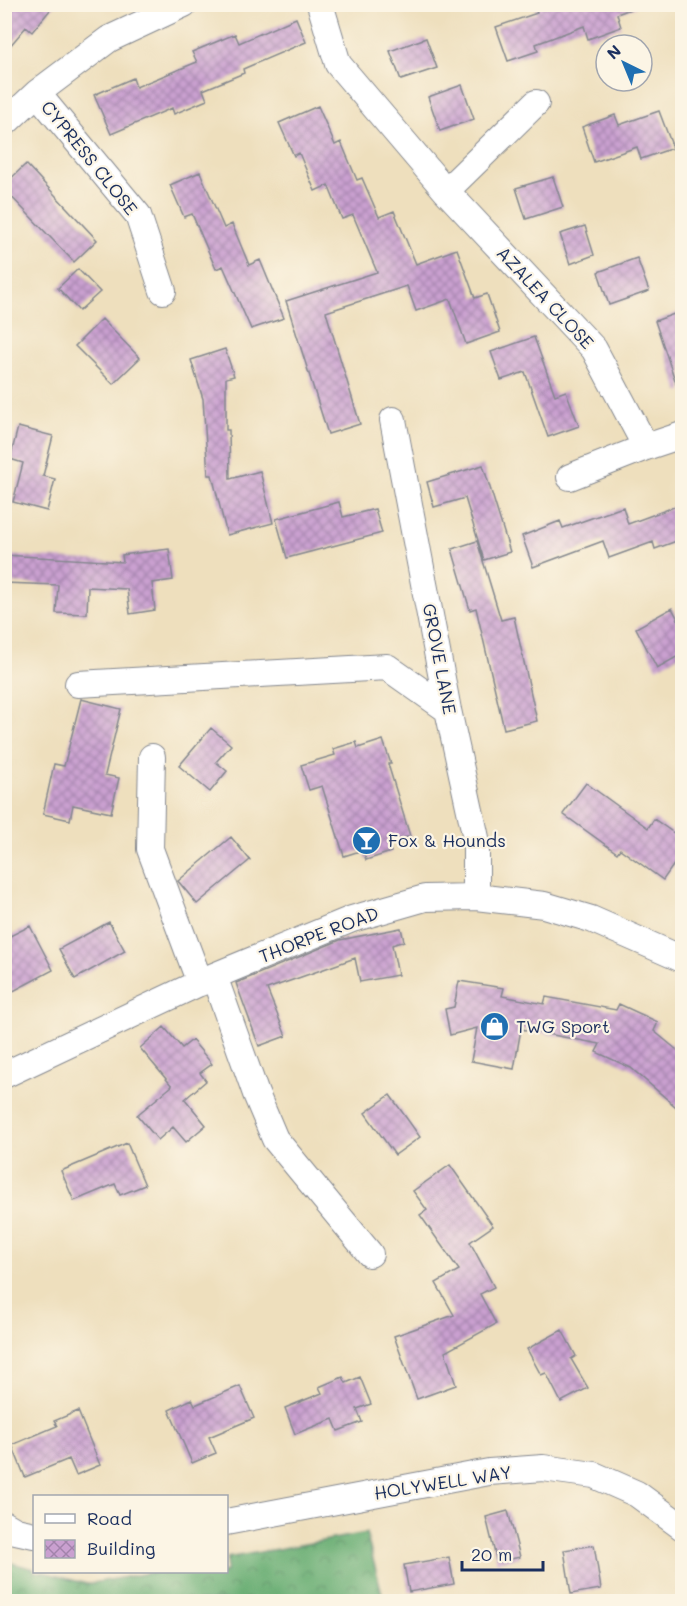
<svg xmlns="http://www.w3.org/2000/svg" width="687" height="1606" viewBox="0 0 687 1606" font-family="Mali,sans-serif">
  <defs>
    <pattern id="forest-crowns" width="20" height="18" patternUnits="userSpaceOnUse" patternTransform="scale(1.5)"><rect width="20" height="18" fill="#69ae73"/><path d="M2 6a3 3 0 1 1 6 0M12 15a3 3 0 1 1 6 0" fill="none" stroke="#568e62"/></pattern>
    <pattern id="building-cross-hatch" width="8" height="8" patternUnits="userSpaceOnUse" patternTransform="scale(1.5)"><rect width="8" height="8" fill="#caa0d0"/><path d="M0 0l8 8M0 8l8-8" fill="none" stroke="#a383ac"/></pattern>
  </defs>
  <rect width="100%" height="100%" fill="#fcf5e5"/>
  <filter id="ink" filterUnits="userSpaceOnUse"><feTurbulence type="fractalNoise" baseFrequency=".0167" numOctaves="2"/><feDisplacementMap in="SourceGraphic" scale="12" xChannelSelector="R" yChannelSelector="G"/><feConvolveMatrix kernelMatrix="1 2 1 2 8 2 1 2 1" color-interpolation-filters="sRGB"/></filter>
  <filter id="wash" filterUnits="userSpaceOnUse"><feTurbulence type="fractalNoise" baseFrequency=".008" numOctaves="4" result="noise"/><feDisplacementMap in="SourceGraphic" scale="24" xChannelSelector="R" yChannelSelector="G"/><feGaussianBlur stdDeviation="1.35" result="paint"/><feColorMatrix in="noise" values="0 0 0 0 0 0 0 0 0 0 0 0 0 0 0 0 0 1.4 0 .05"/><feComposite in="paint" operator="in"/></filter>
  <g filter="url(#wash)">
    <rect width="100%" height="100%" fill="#eedfbd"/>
    <path fill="url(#forest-crowns)" stroke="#426e68" stroke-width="1.5" d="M366 1533 384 1601H5V1561L34 1569V1572H43L87 1584 154 1572H226L227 1558Z"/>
    <g id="blocks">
      <path fill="url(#building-cross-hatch)" d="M4 4H55L32 32 26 27 4 53V16L7 12 4 9Z
        M534 4H636V7L617 14 621 27 588 39 584 26 536 44 538 51 508 61 496 27 537 13Z
        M296 18 306 42 243 69 244 73 203 90 207 100 174 114 172 108 111 134 94 95 133 78 136 87 197 62 192 52 235 34 239 43Z
        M426 38 437 68 401 80 390 51Z
        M462 85 474 119 440 131 428 97Z
        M318 106 335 145 341 142 357 180 362 178 379 217 394 211 416 264 457 249 475 298 487 294 500 332 466 344 450 299 416 311 407 286 326 312 360 424 328 434 286 301 377 272 353 215 342 219 328 185 315 191 299 153 294 156 279 123Z
        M659 111 673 148 641 159 637 147 594 162 582 127 615 115 619 125Z
        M26 164 97 240 74 262 4 189V185Z
        M200 172 224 228 232 224 249 265 260 260 284 318 251 329 223 266 216 269 192 214 184 217 170 185Z
        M553 177 563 207 526 219 516 188Z
        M585 226 594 255 570 264 560 234Z
        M637 258 649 291 609 305 598 272Z
        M78 269 100 292 79 311 58 288Z
        M682 311V391L679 392 655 321Z
        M102 319 140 358 113 384 75 346Z
        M534 337 555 395 566 391 579 426 548 437 525 372 501 380 491 352Z
        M225 349 234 376 226 378V430H229L230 479 260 471 273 523 227 535 212 475H208L203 399 191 360Z
        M18 427 53 436 43 476 55 479 47 511 13 502 23 463 10 459Z
        M483 465 510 552 484 560 465 498 434 507 427 482Z
        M339 502 343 517 375 509 382 533 287 558 276 519Z
        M682 504V539L655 549 653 542 609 558 603 541 533 567 522 536 560 521 563 528 623 507 628 524Z
        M477 541 501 620 514 617 537 721 504 729 476 608 470 610 452 549Z
        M169 549 173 580 152 583 155 610 130 614 127 589 88 587 87 614 56 613 58 585 4 583V555L123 562 122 555Z
        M672 608 682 627V654L657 668 636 628Z
        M81 699 121 709 105 775 119 778 111 813 73 805 70 820 43 814 54 764 64 766Z
        M211 728 231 745 216 762 227 771 210 792 179 766Z
        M383 740 391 764H388L410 836 388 843 391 852 366 860 363 850 344 856 322 786 309 790 301 765 335 755 333 749 356 742 358 748Z
        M586 783 648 828 654 819 682 839V853L663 880 620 849 617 853 563 814Z
        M231 837 250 860 197 904 178 881Z
        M109 922 125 951 75 979 59 949Z
        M30 926 53 970 4 996V939Z
        M401 928 404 941 392 945 398 975 360 982 355 958 267 989 286 1036 259 1046 236 983 340 940Z
        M459 981 504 988 502 996 544 1004 546 997 616 1010 619 1004 658 1022 654 1031 682 1054V1112L631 1068 596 1052 600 1044 521 1029 514 1069 471 1061 477 1028 450 1035 445 1009 454 1007Z
        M164 1027 182 1048 192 1040 212 1064 200 1073 206 1081 185 1099 206 1125 186 1142 173 1127 158 1140 137 1115 172 1086 140 1048Z
        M390 1095 420 1137 395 1155 365 1113Z
        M127 1143 145 1185 120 1195 115 1184 74 1201 61 1171Z
        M450 1165 493 1226 470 1242 494 1287 480 1294 496 1324 445 1352 456 1385 417 1399 394 1336 454 1315 436 1283 459 1270 420 1215 427 1210 413 1191Z
        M562 1330 576 1356 571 1359 588 1388 561 1402 546 1373 541 1375 527 1349Z
        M343 1377 346 1383 360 1377 371 1404 357 1409 362 1422 338 1431 333 1419 295 1434 285 1408 322 1393 319 1387Z
        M240 1386 254 1418 209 1437 216 1453 192 1463 169 1410 192 1399 195 1405Z
        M78 1411 100 1465 76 1475 69 1459 25 1477 12 1445 57 1426 54 1421Z
        M508 1511 520 1557 497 1562 486 1517Z
        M594 1545 601 1589 571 1594 564 1550Z
        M449 1557 454 1584 409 1592 404 1565Z"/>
    </g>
  </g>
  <g filter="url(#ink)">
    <use href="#blocks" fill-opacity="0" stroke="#84878e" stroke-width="1.5"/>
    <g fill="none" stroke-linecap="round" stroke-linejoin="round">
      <defs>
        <path id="minor" d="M320 4 338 64 446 191 594 349 646 447
          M37 93 138 215 163 291
          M4 124 37 93 109 39 184 4
          M446 191 536 103
          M393 420 448 710 476 838V897
          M570 477 646 447 682 435
          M78 684 387 667 448 710
          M152 757 150 849 200 983
          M214 976 256 1094 275 1139 370 1254
          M4 1075 214 976 352 919 425 898 476 897 544 905 591 919 682 959
          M226 1522 489 1472 543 1468 594 1475 637 1494 682 1527
          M4 1524 16 1531 34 1535"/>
      </defs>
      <use href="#minor" stroke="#84878e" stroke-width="28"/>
      <use href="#minor" stroke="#fff" stroke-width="26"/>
    </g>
  </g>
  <defs>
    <symbol id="bar-disc" viewBox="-11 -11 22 22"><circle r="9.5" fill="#1f6fb2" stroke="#fcf5e5"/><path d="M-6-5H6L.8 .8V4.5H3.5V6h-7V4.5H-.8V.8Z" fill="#fff"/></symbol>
    <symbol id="shop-disc" viewBox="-11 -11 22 22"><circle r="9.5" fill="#1f6fb2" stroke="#fcf5e5"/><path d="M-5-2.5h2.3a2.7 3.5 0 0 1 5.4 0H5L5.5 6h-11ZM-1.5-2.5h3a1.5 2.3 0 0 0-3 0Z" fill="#fff"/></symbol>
  </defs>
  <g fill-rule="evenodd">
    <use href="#bar-disc" x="350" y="824" width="33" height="33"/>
    <use href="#shop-disc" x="478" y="1010" width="33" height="33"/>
  </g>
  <g text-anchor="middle" stroke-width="4.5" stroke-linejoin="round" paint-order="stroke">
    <g font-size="18" fill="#1b2f5e" stroke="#fcf5e5">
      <text transform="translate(89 158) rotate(51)" y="6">CYPRESS CLOSE</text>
      <text transform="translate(545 298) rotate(47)" y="6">AZALEA CLOSE</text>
      <text transform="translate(439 659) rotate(79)" y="6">GROVE LANE</text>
      <text transform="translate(319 935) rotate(-21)" y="6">THORPE ROAD</text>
      <text transform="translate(443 1483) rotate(-9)" y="6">HOLYWELL WAY</text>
    </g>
    <g font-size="18" fill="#1b2f5e" stroke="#fcf5e5" text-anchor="start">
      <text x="388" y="847">Fox &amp; Hounds</text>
      <text x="516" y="1033">TWG Sport</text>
    </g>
  </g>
  <rect width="687" height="1606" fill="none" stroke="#fcf5e5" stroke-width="24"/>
  <rect x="33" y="1495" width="195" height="78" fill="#fcf5e5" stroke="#a2a6af" stroke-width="1.5"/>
  <rect x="45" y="1514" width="30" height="9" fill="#ffffff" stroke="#a2a6af" stroke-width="1.5"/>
  <text x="87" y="1525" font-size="18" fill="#1b2f5e">Road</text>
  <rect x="45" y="1540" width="30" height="18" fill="url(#building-cross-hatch)" stroke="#a2a6af" stroke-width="1.5"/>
  <text x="87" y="1555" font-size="18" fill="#1b2f5e">Building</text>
  <g transform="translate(624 63) rotate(317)"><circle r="28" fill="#fcf5e5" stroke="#a2a6af" stroke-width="1.5"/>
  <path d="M0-4.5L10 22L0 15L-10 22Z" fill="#1f6fb2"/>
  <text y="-9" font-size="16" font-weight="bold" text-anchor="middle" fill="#1b2f5e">N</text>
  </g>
  <path d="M462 1561v9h81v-9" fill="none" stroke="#1b2f5e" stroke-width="3"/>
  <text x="471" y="1561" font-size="18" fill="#1b2f5e" stroke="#fcf5e5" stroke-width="4.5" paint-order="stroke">20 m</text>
</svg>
